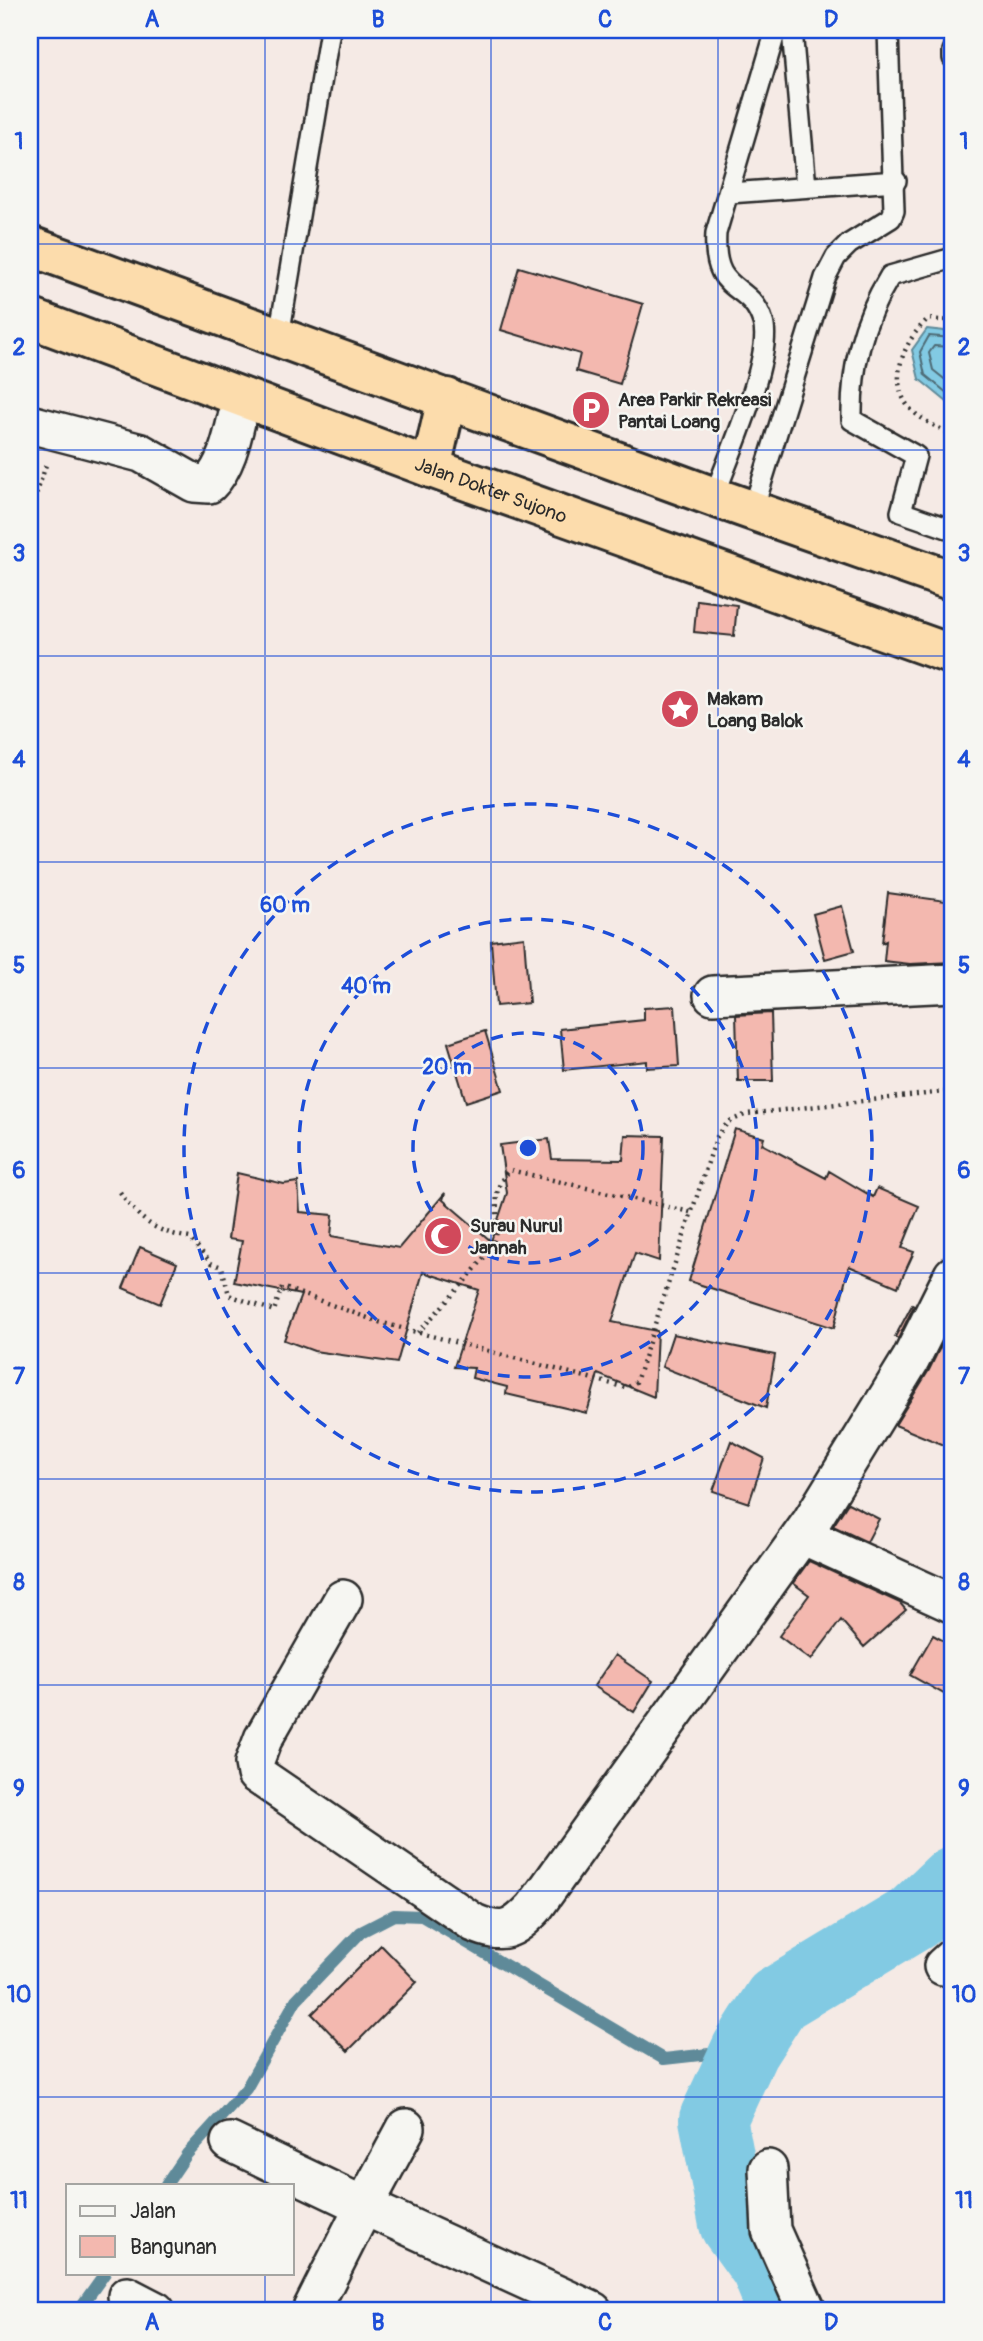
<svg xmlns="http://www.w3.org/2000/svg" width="983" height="2341" viewBox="0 0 983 2341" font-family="Pangolin,sans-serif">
  <rect width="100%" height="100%" fill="#f5eae5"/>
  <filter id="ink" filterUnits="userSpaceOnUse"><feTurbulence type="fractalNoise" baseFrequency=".0143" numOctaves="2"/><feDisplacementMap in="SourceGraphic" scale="14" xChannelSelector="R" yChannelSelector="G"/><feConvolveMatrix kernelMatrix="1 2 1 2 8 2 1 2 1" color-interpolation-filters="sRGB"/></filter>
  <g filter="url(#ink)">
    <path fill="#82cae3" stroke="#5f8a99" stroke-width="2" d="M927 329 953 332V407L919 379 912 350Z"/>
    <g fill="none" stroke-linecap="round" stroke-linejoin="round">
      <path stroke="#4e6b75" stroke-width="2" d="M953 338 929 336 920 352 925 375 953 398
        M953 347 934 346 929 353 933 370 953 386"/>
      <path stroke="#5f8a99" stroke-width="12" d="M166 2185 187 2154 246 2089 296 2000 361 1932 394 1915 422 1916 664 2059 745 2050
        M78 2311 105 2273"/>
      <path stroke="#82cae3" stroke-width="68" d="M774 2311 776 2296 764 2267 733 2224 713 2119 745 2050 777 2000 913 1918 953 1880"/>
    </g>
    <path fill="#f3b8af" stroke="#2b2b2b" stroke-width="2" d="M519 267 643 304 620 384 576 371 580 354 501 330Z
      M697 600 737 605 734 636 694 632Z
      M888 893 953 902V962L910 964 884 961 886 941 882 943Z
      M842 906 854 951 825 959 813 914Z
      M524 937 529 1003 496 1006 491 941Z
      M675 1006 679 1066 647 1068V1061L564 1070 560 1029 644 1020V1008Z
      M771 1013 773 1081H738L736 1015Z
      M485 1031 503 1090 466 1102 448 1043Z
      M735 1129 764 1138 762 1144 826 1178 829 1171 873 1197 877 1188 919 1206 902 1248 914 1252 898 1287 849 1266 834 1328 689 1281Z
      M625 1135 664 1136 659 1261 635 1253 612 1322 657 1331 654 1397 598 1374 587 1413 506 1394 507 1387 472 1378 474 1368 454 1367 479 1290 423 1272 397 1363 314 1351 284 1340 301 1295 234 1282 242 1241 228 1239 237 1173 284 1184 298 1182 300 1212 333 1215 331 1236 399 1248 445 1193 443 1200 491 1241 507 1193 500 1145 549 1139 552 1159 623 1160Z
      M140 1247 177 1263 160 1304 123 1288Z
      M912 1305 914 1306 898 1339 895 1337Z
      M953 1321V1449L895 1425 929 1370Z
      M673 1334 775 1355 766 1408 662 1367Z
      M731 1441 764 1458 749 1503 713 1491Z
      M848 1503 879 1519 867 1542 833 1526Z
      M809 1561 900 1603 906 1610 864 1647 841 1620 811 1660 779 1636 809 1595 793 1583Z
      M933 1635 953 1646V1699L910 1675Z
      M615 1655 653 1681 634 1712 594 1686Z
      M381 1945 417 1982 348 2051 312 2014Z"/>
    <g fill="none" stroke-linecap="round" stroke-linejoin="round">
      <defs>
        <path id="service" d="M792 30 806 187
          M953 51V58
          M729 193 896 181
          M953 258 890 276C862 322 851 367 852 420L916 456 901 512 953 530
          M279 336 330 30
          M714 497C727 460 774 356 763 322 750 279 712 298 716 233L776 30
          M753 510 825 278 836 257 849 244 891 218 894 211 888 30"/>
        <path id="minor" d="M30 424 141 453 194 483 209 484C230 463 234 426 242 397
          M713 995 953 983
          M802 1535 953 1604
          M343 1599 263 1739 254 1763 256 1774 474 1923C503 1935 512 1931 534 1908L811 1522 911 1359 953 1275
          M943 1966 953 1957
          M230 2142 364 2206 406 2128
          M768 2169 771 2230 807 2311
          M127 2296 156 2311
          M311 2311 364 2206 593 2311"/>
        <g id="trunk">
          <path d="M30 246 714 497 953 581"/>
          <path id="s1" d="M30 318 431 468 953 655"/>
          <path d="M431 468 447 398"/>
        </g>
      </defs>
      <use href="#service" stroke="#2b2b2b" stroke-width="24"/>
      <use href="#minor" stroke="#2b2b2b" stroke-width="42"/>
      <use href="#trunk" stroke="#2b2b2b" stroke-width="44"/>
      <path stroke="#2b2b2b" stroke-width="4.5" stroke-dasharray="2 5" stroke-linecap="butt" d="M953 321 928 319C906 338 887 378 908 406 918 419 939 428 953 435
        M30 514 46 465
        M120 1192C141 1222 154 1231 190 1238L211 1263 222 1267 229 1295 274 1311 282 1287 379 1322 627 1388 636 1382 716 1138 728 1122 747 1114 953 1091
        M418 1333C433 1315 493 1255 496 1236 501 1212 488 1190 510 1170L694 1213"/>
      <use href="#service" stroke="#f6f6f2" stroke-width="19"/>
      <use href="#minor" stroke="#f6f6f2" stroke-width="37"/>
      <use href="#trunk" stroke="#fcdcac" stroke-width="38"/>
    </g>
  </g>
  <path fill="none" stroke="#1d4ed8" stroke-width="2" stroke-opacity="0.55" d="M265 30V2185M491 30V2311M718 30V2311M30 244H953M30 450H953M30 656H953M30 862H953M30 1068H953M30 1273H953M30 1479H953M30 1685H953M30 1891H953M30 2097H953M265 2273V2311"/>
  <g fill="none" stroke="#1d4ed8" stroke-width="3.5" stroke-dasharray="12 9">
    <circle cx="528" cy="1148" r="115"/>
    <circle cx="528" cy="1148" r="229"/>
    <circle cx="528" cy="1148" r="344"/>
  </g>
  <defs>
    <symbol id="parking-disc" viewBox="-11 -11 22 22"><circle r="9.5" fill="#d1495b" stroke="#f6f6f2"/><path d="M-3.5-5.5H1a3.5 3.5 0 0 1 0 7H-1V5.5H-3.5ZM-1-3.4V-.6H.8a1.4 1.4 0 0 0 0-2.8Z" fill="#fff"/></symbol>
    <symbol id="sight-disc" viewBox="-11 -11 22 22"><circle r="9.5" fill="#d1495b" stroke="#f6f6f2"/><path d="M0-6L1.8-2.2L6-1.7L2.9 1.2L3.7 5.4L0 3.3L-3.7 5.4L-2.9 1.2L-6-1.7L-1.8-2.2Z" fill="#fff"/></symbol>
    <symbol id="mosque-disc" viewBox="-11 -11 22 22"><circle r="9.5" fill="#d1495b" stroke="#f6f6f2"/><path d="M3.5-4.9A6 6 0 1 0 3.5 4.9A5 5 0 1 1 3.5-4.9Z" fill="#fff"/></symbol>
  </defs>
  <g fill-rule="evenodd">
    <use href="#parking-disc" x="569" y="388" width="44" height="44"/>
    <use href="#sight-disc" x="658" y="687" width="44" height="44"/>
    <use href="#mosque-disc" x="421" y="1214" width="44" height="44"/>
  </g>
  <g text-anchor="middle" stroke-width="5" stroke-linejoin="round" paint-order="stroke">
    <g font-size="19" font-weight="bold" fill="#2b2b2b" stroke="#f6f6f2" text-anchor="start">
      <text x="618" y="406">Area Parkir Rekreasi<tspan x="618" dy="22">Pantai Loang</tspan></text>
      <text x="707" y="705">Makam<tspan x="707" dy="22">Loang Balok</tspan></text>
      <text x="470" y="1232">Surau Nurul<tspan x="470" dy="22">Jannah</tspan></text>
    </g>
    <g font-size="19" fill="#2b2b2b" stroke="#f6f6f2">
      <text dy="7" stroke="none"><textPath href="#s1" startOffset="492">Jalan Dokter Sujono</textPath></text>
    </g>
  </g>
  <circle cx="528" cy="1148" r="10" fill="#1d4ed8" stroke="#f6f6f2" stroke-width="3.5"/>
  <g font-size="21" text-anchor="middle" font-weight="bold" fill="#1d4ed8" stroke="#f6f6f2" stroke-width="5" stroke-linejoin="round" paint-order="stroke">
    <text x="285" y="912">60 m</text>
    <text x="366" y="993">40 m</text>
    <text x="447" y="1074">20 m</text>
  </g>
  <rect width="983" height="2341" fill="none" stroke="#f6f6f2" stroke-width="77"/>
  <rect x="66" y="2184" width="228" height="91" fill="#f6f6f2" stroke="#a5a5a2" stroke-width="2"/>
  <rect x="80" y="2206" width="35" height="10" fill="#f6f6f2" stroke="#a5a5a2" stroke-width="2"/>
  <text x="130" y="2218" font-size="21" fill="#2b2b2b">Jalan</text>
  <rect x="80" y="2236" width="35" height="21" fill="#f3b8af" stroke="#a5a5a2" stroke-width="2"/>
  <text x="130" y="2254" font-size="21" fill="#2b2b2b">Bangunan</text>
  <rect x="38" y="38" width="906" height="2264" fill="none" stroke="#1d4ed8" stroke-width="2.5"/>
  <g font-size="23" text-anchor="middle" font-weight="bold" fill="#1d4ed8">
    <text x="152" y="27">A</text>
    <text x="378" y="27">B</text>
    <text x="605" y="27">C</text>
    <text x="831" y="27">D</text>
    <text x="19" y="149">1</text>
    <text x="964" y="149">1</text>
    <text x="19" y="355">2</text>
    <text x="964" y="355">2</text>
    <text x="19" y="561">3</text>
    <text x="964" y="561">3</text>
    <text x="19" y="767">4</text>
    <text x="964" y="767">4</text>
    <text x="19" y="973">5</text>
    <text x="964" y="973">5</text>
    <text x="19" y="1178">6</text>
    <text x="964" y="1178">6</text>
    <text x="19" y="1384">7</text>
    <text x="964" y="1384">7</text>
    <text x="19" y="1590">8</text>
    <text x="964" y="1590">8</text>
    <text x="19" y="1796">9</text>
    <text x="964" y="1796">9</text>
    <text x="19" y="2002">10</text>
    <text x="964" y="2002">10</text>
    <text x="19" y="2208">11</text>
    <text x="964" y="2208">11</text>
    <text x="152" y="2330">A</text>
    <text x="378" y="2330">B</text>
    <text x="605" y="2330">C</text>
    <text x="831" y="2330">D</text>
  </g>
</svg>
